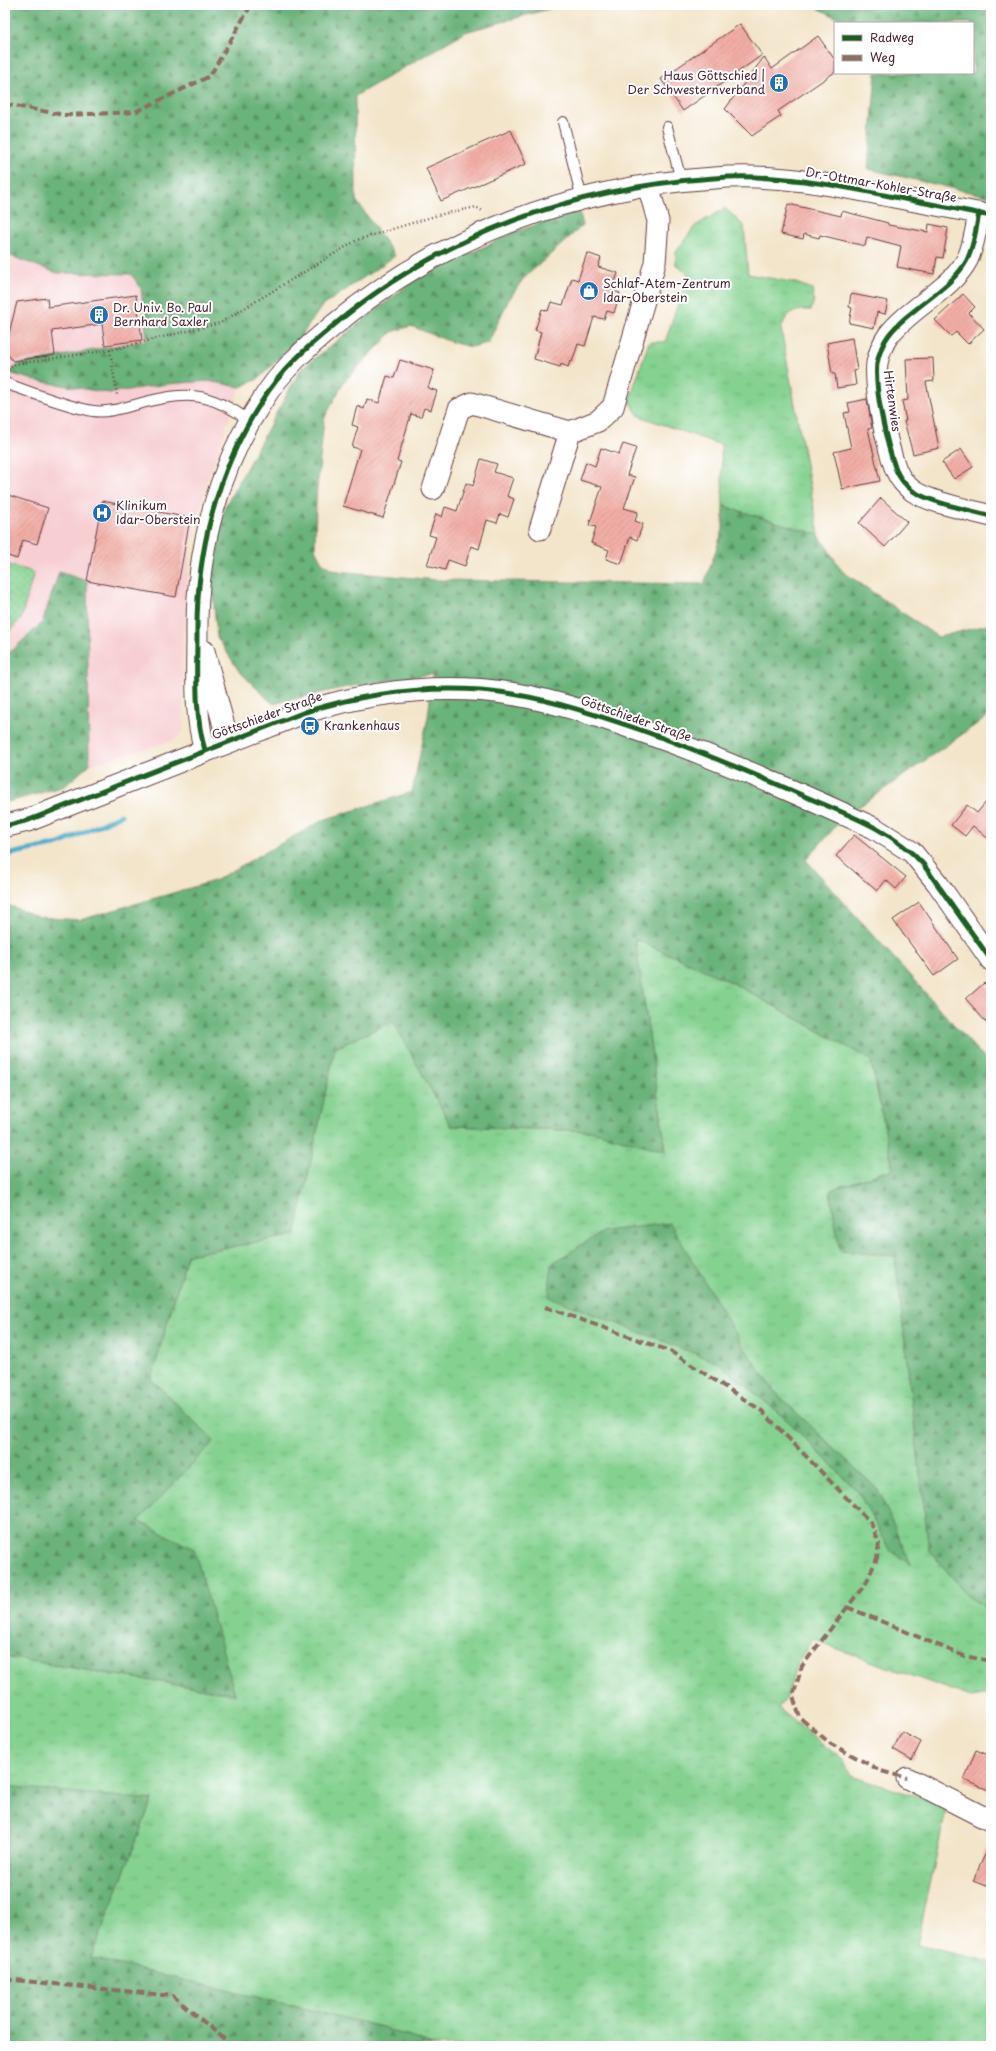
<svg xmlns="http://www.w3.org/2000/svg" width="996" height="2051" viewBox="0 0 996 2051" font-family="'Playpen Sans',sans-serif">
  <defs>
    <pattern id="grass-tufts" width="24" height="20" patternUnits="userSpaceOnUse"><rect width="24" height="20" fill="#84d190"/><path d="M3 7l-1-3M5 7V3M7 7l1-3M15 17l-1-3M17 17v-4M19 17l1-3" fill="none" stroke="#74b37c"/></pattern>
    <pattern id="forest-firs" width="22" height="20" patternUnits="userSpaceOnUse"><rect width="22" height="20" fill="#6bb37a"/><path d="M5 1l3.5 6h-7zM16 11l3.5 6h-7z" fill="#5a9164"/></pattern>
    <pattern id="park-dots" width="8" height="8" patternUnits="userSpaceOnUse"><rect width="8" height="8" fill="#84d190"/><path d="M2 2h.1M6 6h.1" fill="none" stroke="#74b37c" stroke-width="1.8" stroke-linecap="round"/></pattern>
    <pattern id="building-hatch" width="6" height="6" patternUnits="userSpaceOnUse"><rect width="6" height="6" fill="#f2aea6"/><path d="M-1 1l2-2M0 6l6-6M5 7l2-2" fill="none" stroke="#d1958f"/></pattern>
  </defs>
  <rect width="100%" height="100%" fill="#fff"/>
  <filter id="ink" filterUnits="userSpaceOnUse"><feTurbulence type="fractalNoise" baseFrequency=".025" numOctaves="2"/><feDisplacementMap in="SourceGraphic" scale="8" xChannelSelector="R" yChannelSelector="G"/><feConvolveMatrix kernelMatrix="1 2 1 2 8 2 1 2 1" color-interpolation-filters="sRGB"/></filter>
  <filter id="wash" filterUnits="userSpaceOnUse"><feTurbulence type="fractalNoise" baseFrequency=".012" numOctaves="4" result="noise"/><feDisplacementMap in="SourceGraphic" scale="16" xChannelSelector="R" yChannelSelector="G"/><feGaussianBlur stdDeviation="0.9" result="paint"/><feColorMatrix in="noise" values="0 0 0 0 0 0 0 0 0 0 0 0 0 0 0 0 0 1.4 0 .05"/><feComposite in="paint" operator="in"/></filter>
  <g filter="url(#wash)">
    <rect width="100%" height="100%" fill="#f3e5ca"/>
    <path fill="#f7cfd2" d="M5 254 57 273 131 274 141 288 147 340 98 350 10 373 38 381 109 393 167 384 208 381 240 387 208 480 190 547 184 636 183 732 175 740 89 765 87 581 59 572 42 623 5 657Z"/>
    <path fill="url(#grass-tufts)" stroke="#67785e" fill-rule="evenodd" d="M725 208 744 226 748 274 796 283 812 289 814 300 811 310C794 310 787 311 781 329L819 535 723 506 721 445 639 416 629 401 649 342H665L688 274 676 265V252L695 226Z
      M635 939 731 982 871 1060 893 1169 830 1190 840 1251 895 1256 929 1550 969 1597 991 1611V1694L971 1697 826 1645 813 1638 797 1664 787 1696 778 1708 844 1761 851 1776 947 1806 917 1945 991 1962V2046H435L386 2028 90 1958 152 1800 5 1790V1657L235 1694 137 1521 214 1441 151 1379 187 1255 295 1235 335 1048 394 1021 451 1126 591 1131 666 1151ZM743 1346 775 1392 878 1490 890 1550 858 1492 788 1421 719 1363Z"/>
    <path fill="url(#forest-firs)" stroke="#5a6952" d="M5 5H563L465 32 355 96 356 200 395 256 322 306 297 342 258 379 240 387 208 381 167 384 109 393 38 381 9 373 19 364 147 340 141 288 131 274 57 273 5 254Z
      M812 5H991V197L868 169 876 73H973V23H847Z
      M579 210 583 225 523 279 508 301 488 343 471 347 451 342 411 326 392 332 343 383 324 419 316 498 315 549 323 564 337 571 436 580 704 584 723 530V506L819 535 842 571 938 637 991 624V714L843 818 806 860 991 1066V1611L969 1597 929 1550 895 1256 840 1251 830 1190 893 1169 871 1060 731 982 635 939 666 1151 591 1131 451 1126 393 1021 335 1048 295 1235 187 1255 151 1379 214 1441 138 1521 194 1549 235 1694 5 1657V904L39 917 80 920 214 881 323 820 412 792 428 717 433 674 346 687 273 704 239 671 217 637 212 584 225 507 300 370 414 280 515 232Z
      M59 572 87 581 89 765 65 786 5 803V657L42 623Z
      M670 1223 743 1346 775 1392 878 1490 911 1565 890 1550 858 1492 788 1421 719 1363 549 1297 551 1264 604 1231Z
      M5 1786 152 1800 91 1958 386 2028 435 2046H5Z"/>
    <path fill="url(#park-dots)" stroke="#67785e" d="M5 564 34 572 21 619 11 629 5 627Z"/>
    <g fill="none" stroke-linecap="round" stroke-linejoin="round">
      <path stroke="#4baeca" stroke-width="5" d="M5 855 59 844 121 815"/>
    </g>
    <g id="blocks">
      <path fill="url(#building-hatch)" d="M740 24 762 55 683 111 661 79Z
        M818 36 835 60V72L778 111 781 116 752 136 725 109 764 57 772 69Z
        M511 130 526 164 441 201 426 168Z
        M788 204 841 216 842 211 888 223V225L928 232 929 224 948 228 943 258 937 257 934 274 897 267 901 246 867 237 865 246 820 235 819 238 804 234 803 239 781 234Z
        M587 253 601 258 598 267 618 273 612 291 620 293 614 313 607 311 604 319 594 317 585 346 578 344 572 362 570 361 568 367 561 364 560 367 534 359 541 332 535 330 542 309 548 311 551 302 563 305 572 278 578 280Z
        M851 294 888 301 885 314 877 312 874 328 849 323 852 308 849 307Z
        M963 294 975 307 969 313 984 329 968 344 956 332 951 336 935 320Z
        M136 295 142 340 105 345 102 324 52 331 55 355 13 361 5 351V336L8 337 17 302 47 298 48 307Z
        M852 338 857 370 854 371 856 385 837 388 835 374H832L827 343Z
        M933 358 934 381 926 382 939 448 913 454 904 421H906L902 401 908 400 906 359Z
        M400 360 434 370 428 388 437 391 431 410 424 408 421 417 411 414 397 461 401 462 383 518 343 506 360 449 352 447 358 427 352 425 357 406 364 409 367 399 379 403 387 376 394 378Z
        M867 399 872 428 868 429 880 481 842 489 834 452 851 448 844 413 850 412 848 403Z
        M623 444 636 448 627 475 635 477 624 508 638 512 635 521 643 524 637 540 630 537 621 564 606 559 609 550 591 543 596 527 589 525 602 487 580 480 586 462 595 466 601 448 619 454Z
        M961 449 973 467 954 479 942 462Z
        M481 459 497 464 494 472 513 478 507 496 514 499 508 517 500 514 497 523 487 520 479 549 471 546 465 566 448 560 445 570 427 565 436 537 429 535 436 514 442 517 445 507 457 511 466 483 473 486Z
        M5 494 48 508 37 544 23 540 17 559 5 555Z
        M881 498 907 522 885 547 859 523Z
        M102 501 190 518 176 597 87 581Z
        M991 796V841L973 826 965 836 951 825 967 805 977 813Z
        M854 835 906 877 896 889 886 880 877 891 836 856Z
        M919 902 958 959 934 976 893 920Z
        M984 983 991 991V1028L966 999Z
        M902 1732 921 1742 912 1760 893 1749Z
        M976 1750 991 1756V1791L964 1780Z
        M991 1841V1888L973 1881Z"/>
    </g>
  </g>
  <g filter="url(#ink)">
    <use href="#blocks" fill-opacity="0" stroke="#633d43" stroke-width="1"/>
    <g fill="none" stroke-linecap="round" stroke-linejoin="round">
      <defs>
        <path id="lane" d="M563 122 582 199
          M667 127 681 180
          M5 383C30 392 67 407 93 411 108 413 123 408 138 404 186 391 208 391 250 421"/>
        <path id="street" d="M979 213C976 229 974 246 967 260 952 289 909 308 888 336 883 343 879 354 877 363 874 389 887 446 896 470 900 479 906 486 913 491 931 503 970 510 991 516
          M433 489 459 409 472 403 570 432 598 421 613 407 655 263 658 221 648 185
          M540 529 570 432
          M204 651 228 741
          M205 750C194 713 197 673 197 634 196 553 217 470 262 401 280 371 307 347 334 325 441 235 575 187 714 178 774 173 835 185 894 197 926 203 959 209 991 216
          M843 814 874 828 912 852 938 884 991 960
          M907 1778 991 1821"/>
        <path id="secondary" d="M5 826 29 820 305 712C362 694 421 686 481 690 532 694 582 710 630 727 703 752 773 782 843 814"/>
      </defs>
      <use href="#lane" stroke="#633d43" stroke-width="12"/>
      <use href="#street" stroke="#633d43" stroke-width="23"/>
      <use href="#secondary" stroke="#633d43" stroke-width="24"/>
      <path stroke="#633d43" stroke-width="2.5" stroke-dasharray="1 3" stroke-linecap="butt" d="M110 350 117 395
        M8 370 15 364 110 350 220 323 357 240 438 215 476 207 484 212"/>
      <use href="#lane" stroke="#fff" stroke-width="10"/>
      <use href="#street" stroke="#fff" stroke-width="21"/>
      <use href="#secondary" stroke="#fff" stroke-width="22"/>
      <path stroke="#8d6e63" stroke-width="4" stroke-dasharray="8 4" stroke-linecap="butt" d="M5 104 64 115 135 112 210 76 251 5
        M545 1307 670 1351 762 1411 871 1523 879 1543 877 1558 866 1583 802 1666 793 1696 800 1718 831 1744 881 1771 907 1778
        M847 1607 964 1656 991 1661
        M5 1979 173 1996 229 2043 240 2046"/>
      <defs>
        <path id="cycleway" d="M979 213C976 229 974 246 967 260 952 289 909 308 888 336 883 343 879 354 877 363 874 389 887 446 896 470 900 479 906 486 913 491 931 503 970 510 991 516
          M205 750C194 713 197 673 197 634 196 553 217 470 262 401 280 371 307 347 334 325 441 235 575 187 714 178 774 173 835 185 894 197 926 203 959 209 991 216
          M5 826 29 820 305 712C362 694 422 686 481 690 534 694 585 711 635 728 689 747 742 769 795 792 839 812 890 827 923 864L991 960"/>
      </defs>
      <use href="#cycleway" stroke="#fff" stroke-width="8"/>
      <use href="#cycleway" stroke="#1b5e20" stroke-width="5"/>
    </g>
  </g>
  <defs>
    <symbol id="building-disc" viewBox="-11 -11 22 22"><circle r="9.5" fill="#1f6fb2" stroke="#fff"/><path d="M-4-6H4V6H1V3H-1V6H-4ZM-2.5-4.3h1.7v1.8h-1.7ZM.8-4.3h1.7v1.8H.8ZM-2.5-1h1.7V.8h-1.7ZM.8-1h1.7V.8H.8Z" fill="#fff"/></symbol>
    <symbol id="shop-disc" viewBox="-11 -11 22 22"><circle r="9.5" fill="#1f6fb2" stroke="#fff"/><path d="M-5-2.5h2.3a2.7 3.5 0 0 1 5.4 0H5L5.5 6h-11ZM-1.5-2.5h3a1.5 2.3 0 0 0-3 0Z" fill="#fff"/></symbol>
    <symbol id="hospital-disc" viewBox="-11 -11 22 22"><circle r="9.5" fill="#1f6fb2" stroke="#fff"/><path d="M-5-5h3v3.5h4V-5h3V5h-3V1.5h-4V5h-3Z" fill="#fff"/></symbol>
    <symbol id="bus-disc" viewBox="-11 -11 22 22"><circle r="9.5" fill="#1f6fb2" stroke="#fff"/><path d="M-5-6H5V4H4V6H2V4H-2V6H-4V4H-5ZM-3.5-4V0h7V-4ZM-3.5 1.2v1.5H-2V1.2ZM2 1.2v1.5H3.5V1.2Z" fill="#fff"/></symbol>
  </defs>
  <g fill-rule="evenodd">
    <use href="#building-disc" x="768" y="72" width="22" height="22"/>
    <use href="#shop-disc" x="578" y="280" width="22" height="22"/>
    <use href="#building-disc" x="88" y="304" width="22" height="22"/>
    <use href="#hospital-disc" x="91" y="502" width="22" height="22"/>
    <use href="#bus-disc" x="299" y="715" width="22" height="22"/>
  </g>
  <g text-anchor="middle" stroke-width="4" stroke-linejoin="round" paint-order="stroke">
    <g font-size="12" fill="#4a1f2b" stroke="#fff" text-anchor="start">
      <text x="765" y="80" text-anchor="end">Haus Göttschied |<tspan x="765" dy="14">Der Schwesternverband</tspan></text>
      <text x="603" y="288">Schlaf-Atem-Zentrum<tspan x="603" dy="14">Idar-Oberstein</tspan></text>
      <text x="113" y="312">Dr. Univ. Bo. Paul<tspan x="113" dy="14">Bernhard Saxler</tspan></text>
      <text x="116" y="510">Klinikum<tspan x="116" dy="14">Idar-Oberstein</tspan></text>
      <text x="324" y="730">Krankenhaus</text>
    </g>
    <g font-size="12" fill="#4a1f2b" stroke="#fff">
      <text transform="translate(881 185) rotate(10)" y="4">Dr.-Ottmar-Kohler-Straße</text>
      <text transform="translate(892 401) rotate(82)" y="4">Hirtenwies</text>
      <text transform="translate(267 716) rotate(-20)" y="4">Göttschieder Straße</text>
      <text transform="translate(636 719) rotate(19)" y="4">Göttschieder Straße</text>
    </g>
  </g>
  <rect width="996" height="2051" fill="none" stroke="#fff" stroke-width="20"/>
  <rect x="834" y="22" width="140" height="52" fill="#ffffff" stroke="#b7a5aa"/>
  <rect x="842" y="35" width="20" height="6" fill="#1b5e20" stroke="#b7a5aa"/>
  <text x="870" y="42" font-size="12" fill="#4a1f2b">Radweg</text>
  <rect x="842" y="55" width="20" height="6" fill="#8d6e63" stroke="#b7a5aa"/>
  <text x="870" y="62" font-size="12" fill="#4a1f2b">Weg</text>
</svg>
